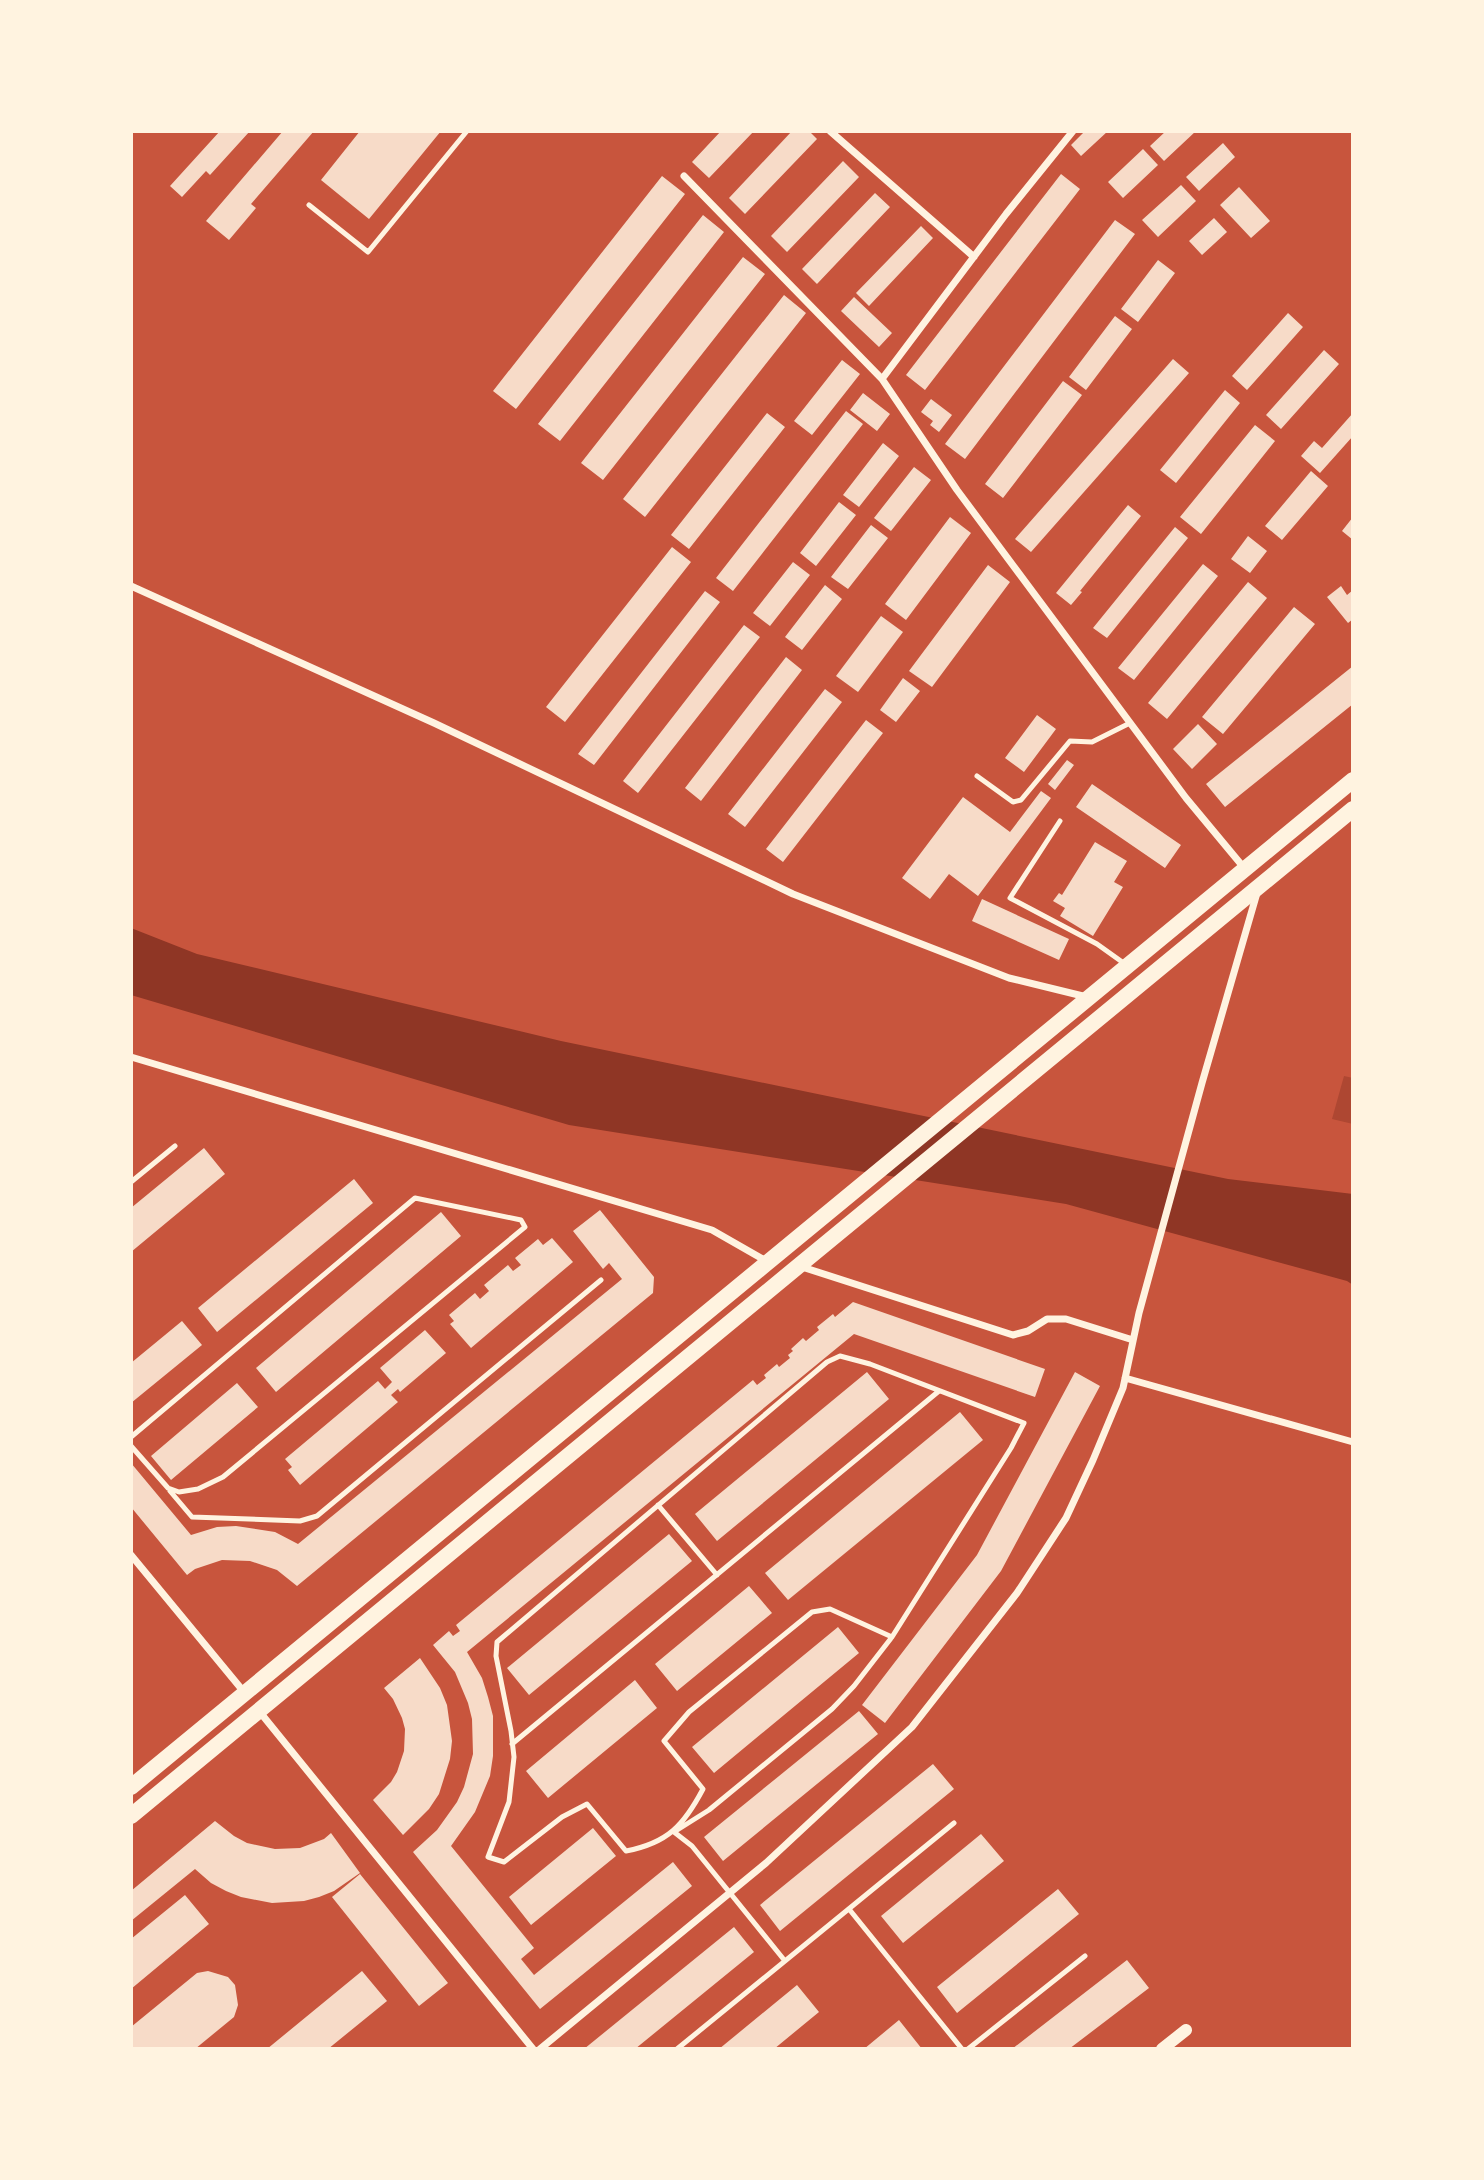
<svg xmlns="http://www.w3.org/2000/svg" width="1484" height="2180" viewBox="0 0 1484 2180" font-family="'Alegreya Sans',sans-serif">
  <rect width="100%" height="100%" fill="#c8553d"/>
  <path fill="#ae4732" d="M1344 1076 1353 1078V1124L1332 1119Z"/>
  <path fill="#8f3625" d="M131 928 197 954 561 1041 1228 1179 1353 1194V1285L1347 1281 1066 1204 569 1125 131 995Z"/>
  <path fill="#f7dbc8" d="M220 131H250L210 175 206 171 182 197 170 186Z
    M283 131H314L251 204 256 208 229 240 206 221Z
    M360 131H441L369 219 321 180Z
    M721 131H754L709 178 692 162Z
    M792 131H809L817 139 745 214 729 198Z
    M1085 131H1108L1081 156 1071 145Z
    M1166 131H1196L1164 161 1150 146Z
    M1223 143 1235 157 1199 191 1186 177Z
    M1143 149 1158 165 1123 198 1108 182Z
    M843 161 859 177 787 252 771 236Z
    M1061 174 1080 189 925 390 906 375Z
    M662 176 685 194 516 409 493 391Z
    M1181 185 1196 201 1158 237 1142 220Z
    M1239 187 1270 221 1251 238 1220 205Z
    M875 193 890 207 817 284 802 269Z
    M703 215 724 232 560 441 538 424Z
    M1214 218 1227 232 1202 255 1189 241Z
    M1115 220 1135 234 965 459 945 444Z
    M921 226 933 238 869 306 856 293Z
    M743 257 765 274 603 480 581 463Z
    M1158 260 1175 273 1138 322 1121 309Z
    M784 295 806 313 645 517 623 499Z
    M854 297 892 333 879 347 841 311Z
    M1288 313 1303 327 1247 390 1232 376Z
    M1115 316 1132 329 1086 390 1069 377Z
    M1324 350 1339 364 1281 429 1266 415Z
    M1173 359 1189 373 1031 552 1015 539Z
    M842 360 860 374 812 435 794 421Z
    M1063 381 1082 395 1003 498 985 484Z
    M1225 390 1240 403 1176 483 1160 470Z
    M863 393 890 414 877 431 850 410Z
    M931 399 952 415 939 432 930 425 933 421 921 412Z
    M846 411 863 424 733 591 716 578Z
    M767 413 785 427 689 549 671 535Z
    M1353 413V436L1320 473 1301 456 1314 441 1322 448Z
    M1255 425 1275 441 1201 534 1180 517Z
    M883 443 899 456 859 507 843 495Z
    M914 467 931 480 891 531 874 518Z
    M1311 471 1328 486 1282 540 1265 526Z
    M839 502 856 515 816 566 800 553Z
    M1128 505 1141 516 1080 591 1082 592 1071 605 1056 593Z
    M950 517 971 533 906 620 885 604Z
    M1353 517V540L1342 531Z
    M871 525 888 538 848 589 831 577Z
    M1175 527 1188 538 1107 638 1093 628Z
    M1248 536 1267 551 1250 573 1231 559Z
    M672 547 691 562 565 722 546 707Z
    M793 562 810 575 770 626 753 613Z
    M1203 564 1218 576 1134 680 1118 668Z
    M988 565 1010 582 932 687 909 671Z
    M1248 582 1267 598 1167 719 1148 703Z
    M825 585 842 599 802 650 785 637Z
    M1341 586 1347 595 1353 590V619L1348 623 1327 597Z
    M705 591 720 602 594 765 578 754Z
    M1294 607 1315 624 1223 734 1202 717Z
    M881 616 903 632 858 692 836 676Z
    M744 625 760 637 638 793 623 781Z
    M786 657 802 670 701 801 685 788Z
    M1353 666V704L1225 807 1206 784Z
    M903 678 920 691 896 722 880 710Z
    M825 689 842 702 745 827 728 814Z
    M1037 715 1056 729 1024 772 1005 758Z
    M866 720 883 733 783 862 766 849Z
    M1198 724 1217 744 1192 769 1173 749Z
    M1067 760 1074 765 1055 790 1048 784Z
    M1092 784 1181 845 1165 868 1076 807Z
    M1041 791 1051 798 978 896 949 874 930 899 902 878 963 797 1010 832Z
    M1095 842 1127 861 1114 882 1123 887 1093 936 1060 916 1065 908 1053 901 1059 893 1062 895Z
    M982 899 1069 939 1059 960 972 921Z
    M204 1148 225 1174 131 1252V1208Z
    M354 1179 373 1203 217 1332 198 1308Z
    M600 1210 654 1277 653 1293 297 1586 277 1570 250 1561 222 1560 195 1569 187 1575 131 1507V1463L191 1535 217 1527 236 1526 275 1532 298 1544 622 1279 609 1263 603 1269 573 1231Z
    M441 1212 461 1236 276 1392 256 1368Z
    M552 1238 573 1262 471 1348 450 1324 454 1321 449 1315 475 1293 480 1299 489 1291 484 1285 508 1265 513 1271 521 1265 515 1258 538 1239 543 1245Z
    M853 1302 1045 1369 1035 1397 854 1334 467 1652 482 1678 488 1697 493 1716V1756L490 1776 475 1812 451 1846 534 1948 521 1959 534 1975 673 1862 692 1886 540 2009 413 1852 437 1830 457 1802 464 1787 473 1754 472 1719 468 1703 455 1672 433 1645 449 1631 453 1636 460 1631 456 1625 753 1380 757 1385 766 1378 764 1375 777 1364 779 1367 790 1358 788 1355 793 1351 791 1349 803 1338 806 1341 819 1330 817 1327 833 1314 835 1317Z
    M182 1321 202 1345 131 1403V1363Z
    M425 1330 446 1353 400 1392 398 1389 391 1395 398 1402 300 1485 288 1470 292 1467 285 1459 378 1381 385 1389 392 1382 380 1368Z
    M867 1372 889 1399 717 1541 695 1514Z
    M1075 1372 1100 1386 1001 1571 885 1723 862 1705 977 1555Z
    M237 1383 258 1407 171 1480 151 1456Z
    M960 1412 983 1440 788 1600 765 1573Z
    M669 1534 692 1561 529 1695 507 1668Z
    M749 1586 772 1613 677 1691 655 1664Z
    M838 1627 859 1653 714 1773 692 1747Z
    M420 1658 440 1688 447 1705 452 1741 450 1759 439 1794 429 1809 403 1835 373 1800 391 1782 397 1772 404 1751 405 1729 402 1718 393 1699 384 1688Z
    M635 1680 657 1708 548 1798 526 1771Z
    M859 1711 878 1734 723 1861 704 1837Z
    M933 1764 954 1789 780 1931 760 1905Z
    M215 1821 234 1836 247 1843 275 1849 300 1848 324 1839 331 1833 360 1873 334 1891 319 1897 304 1901 272 1903 241 1897 226 1891 211 1883 195 1869 131 1921V1891Z
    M593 1828 616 1856 531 1925 509 1897Z
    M981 1834 1004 1861 903 1943 881 1916Z
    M360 1874 448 1983 419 2006 332 1897Z
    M1058 1889 1079 1914 957 2013 937 1987Z
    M185 1895 209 1924 131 1989V1939Z
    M734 1927 754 1952 635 2049H584Z
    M1127 1960 1149 1988 1069 2049H1012Z
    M208 1971 228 1977 235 1985 238 2005 234 2017 195 2049H131V2027L197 1973Z
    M362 1971 387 2001 328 2049H267Z
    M797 1985 819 2012 774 2049H719Z
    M899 2020 922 2049H864Z"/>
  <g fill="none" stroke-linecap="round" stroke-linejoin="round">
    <path stroke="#fff3e0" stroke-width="5" d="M309 205 368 252 467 131
      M977 776 1013 802 1021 800 1070 741 1092 742 1130 723
      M1060 821 1010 898 1097 944 1125 964
      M131 1182 175 1146
      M131 1437 415 1198 521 1220 525 1227 223 1477 198 1489 179 1492 168 1488 131 1446
      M170 1491 192 1517 300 1521 317 1516 601 1280
      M658 1505 717 1575
      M512 1744 939 1391
      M849 1909 962 2049
      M785 1961 692 1846 674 1832 709 1810 832 1709 854 1686 892 1637 1011 1448 1024 1423 870 1364 840 1356 827 1362 497 1642 496 1656 511 1731 514 1757 509 1802 488 1857 504 1862 562 1817 587 1804 626 1851C668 1843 684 1825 703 1789L664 1741 689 1712 812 1612 830 1609 892 1637
      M677 2049 954 1823
      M968 2049 1085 1956"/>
    <path stroke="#fff3e0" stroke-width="7" d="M830 131 974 257
      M684 176 882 379 957 490 1186 798 1245 869
      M882 379 1006 214 1073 131
      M131 586 434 723 793 894 1009 978 1087 997
      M131 1057 712 1230 768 1262
      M799 1266 1013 1335 1028 1331 1047 1319H1066L1133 1340
      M1125 1378 1353 1442
      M131 1555 244 1692
      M259 1711 533 2049
      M540 2049 766 1863 912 1727 1017 1593 1066 1518 1093 1460 1123 1388 1139 1313 1202 1083 1257 893"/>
    <path stroke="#fff3e0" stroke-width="12" d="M1162 2049 1186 2030"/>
    <path stroke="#fff3e0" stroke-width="16" d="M131 1787 1353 780
      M131 1816 1353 809"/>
  </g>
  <rect width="1484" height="2180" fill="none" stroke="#fff3e0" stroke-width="266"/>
</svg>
